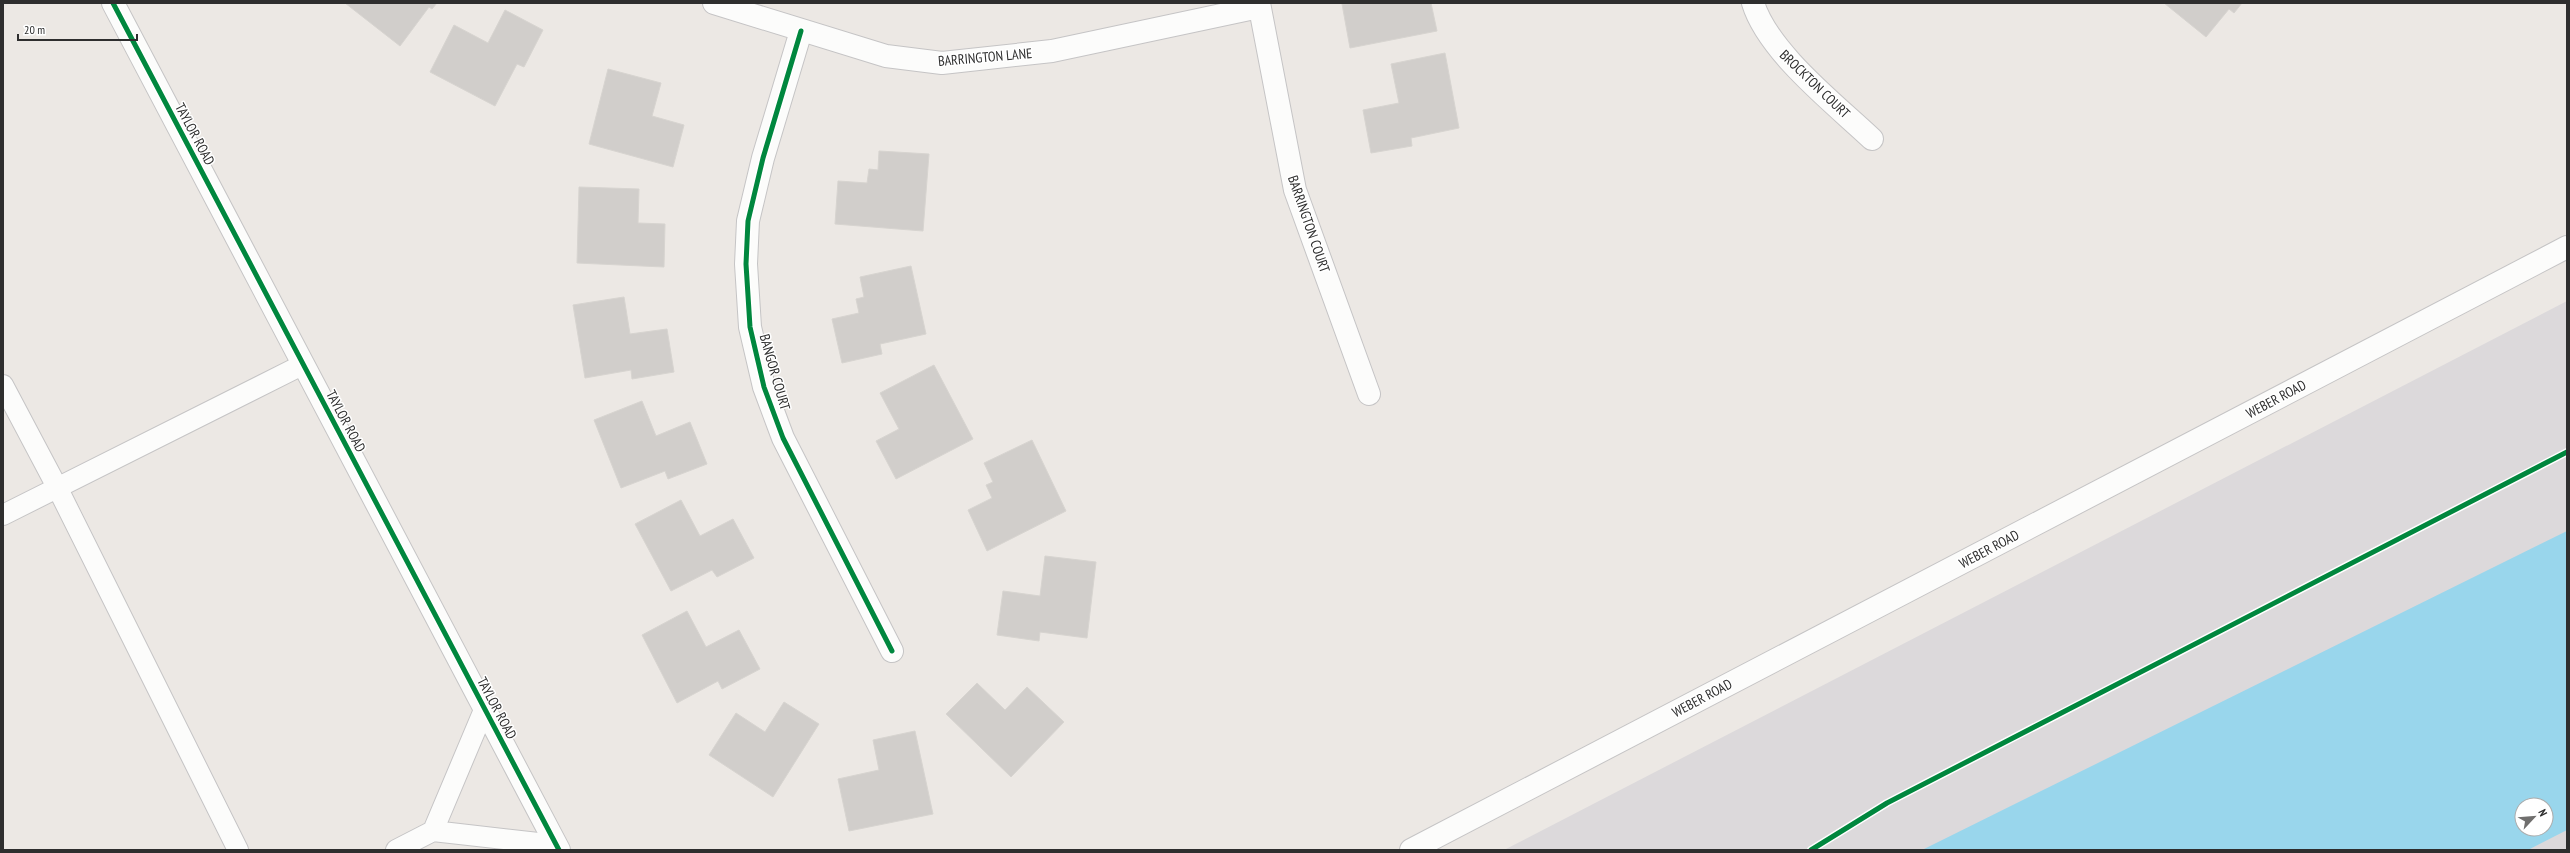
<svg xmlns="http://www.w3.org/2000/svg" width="2570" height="853" viewBox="0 0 2570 853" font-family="'PT Sans Narrow',sans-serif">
  <rect width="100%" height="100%" fill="#ece8e4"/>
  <path fill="#dcd9db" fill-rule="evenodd" d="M2567 301V850H1504ZM2522 805H2546V829H2522Z"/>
  <path fill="#99d6ec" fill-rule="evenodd" d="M2567 531V830L2528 850H1922ZM2522 805H2546V829H2522Z"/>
  <path fill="#d1cecb" stroke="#d7d4d0" d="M345 3H437L432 9 429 7 400 46Z
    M1431 3 1437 31 1350 48 1342 4Z
    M2164 3H2242L2234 13 2229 9 2206 37Z
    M505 10 543 30 524 67 517 64 495 106 430 72 454 25 488 43Z
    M1445 53 1459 128 1411 138 1412 146 1371 153 1363 110 1399 103 1391 64Z
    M608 69 661 83 652 116 684 125 673 167 589 144Z
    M879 151 929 154 923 231 835 224 838 181 867 183 869 169 878 170Z
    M579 187 639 189 638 223 665 224 664 267 577 263Z
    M911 266 926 334 880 344 882 354 842 363 832 319 859 313 856 299 864 297 860 277Z
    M624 297 630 334 667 329 674 372 632 379 631 370 585 378 573 305Z
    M934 365 973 439 896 479 876 441 899 429 880 393Z
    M642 401 656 436 690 422 707 464 668 479 665 471 621 488 594 420Z
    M1032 440 1066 511 987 551 968 510 992 498 986 485 993 482 984 463Z
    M681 500 700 536 733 519 754 558 717 577 712 570 671 591 635 524Z
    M1045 556 1096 562 1087 638 1040 632 1039 641 997 635 1003 591 1040 596Z
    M687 611 706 647 739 630 760 669 722 689 718 681 677 703 642 635Z
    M977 683 1005 710 1027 687 1064 722 1011 777 946 714Z
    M784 702 819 724 773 797 709 755 736 713 765 732Z
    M915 731 933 814 849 831 838 779 879 770 873 740Z"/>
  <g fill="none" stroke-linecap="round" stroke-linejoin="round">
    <defs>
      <path id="lane" d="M3 385 57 487 238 850
        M3 515 302 365
        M484 710 433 831 556 845
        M396 850 433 831"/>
      <path id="street" d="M714 3 886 56 942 63 1052 51 1259 7
        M1259 3 1295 190 1369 394
        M1753 3C1768 52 1835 104 1872 139
        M801 31 763 158 748 221 746 264 750 327 764 387 783 438 892 651"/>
      <path id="secondary" d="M113 3 559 850
        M1411 850 2567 247"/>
    </defs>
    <use href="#lane" stroke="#c5c4c5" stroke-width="22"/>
    <use href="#street" stroke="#c5c4c5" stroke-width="24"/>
    <use href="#secondary" stroke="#c5c4c5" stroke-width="24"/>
    <use href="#lane" stroke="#fcfcfb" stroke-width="20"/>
    <use href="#street" stroke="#fcfcfb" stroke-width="22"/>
    <use href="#secondary" stroke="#fcfcfb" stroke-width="22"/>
    <defs>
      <path id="cycleway" d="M113 3 559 850
        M801 31 763 158 748 221 746 264 750 327 764 387 783 438 892 651
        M1811 850 1887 803 2567 452"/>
    </defs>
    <use href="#cycleway" stroke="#fff" stroke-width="8"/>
    <use href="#cycleway" stroke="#00873e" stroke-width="5"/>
  </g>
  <g text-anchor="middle" stroke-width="3" stroke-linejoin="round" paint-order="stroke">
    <g font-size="14" fill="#2e2e2e" stroke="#fff">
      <text transform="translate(985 57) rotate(-5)" y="5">BARRINGTON LANE</text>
      <text transform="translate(1815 84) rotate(44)" y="5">BROCKTON COURT</text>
      <text transform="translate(195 134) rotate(62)" y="5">TAYLOR ROAD</text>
      <text transform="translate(1309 224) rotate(71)" y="5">BARRINGTON COURT</text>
      <text transform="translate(775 372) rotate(74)" y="5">BANGOR COURT</text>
      <text transform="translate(2276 399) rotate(-28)" y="5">WEBER ROAD</text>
      <text transform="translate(346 421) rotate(62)" y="5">TAYLOR ROAD</text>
      <text transform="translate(1989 549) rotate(-28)" y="5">WEBER ROAD</text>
      <text transform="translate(1702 698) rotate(-28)" y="5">WEBER ROAD</text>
      <text transform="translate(497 708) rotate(62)" y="5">TAYLOR ROAD</text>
    </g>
  </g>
  <rect width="2570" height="853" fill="none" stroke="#2e2e2e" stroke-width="8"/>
  <g transform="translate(2534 817) rotate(64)"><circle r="19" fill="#ffffff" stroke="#ababab"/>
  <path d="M0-3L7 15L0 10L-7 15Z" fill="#706f6e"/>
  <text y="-6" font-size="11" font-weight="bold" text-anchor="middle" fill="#2e2e2e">N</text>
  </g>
  <path d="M18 34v6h119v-6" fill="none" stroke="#2e2e2e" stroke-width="2"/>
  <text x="24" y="34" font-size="12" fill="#2e2e2e" stroke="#ffffff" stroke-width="3" paint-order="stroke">20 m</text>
</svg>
